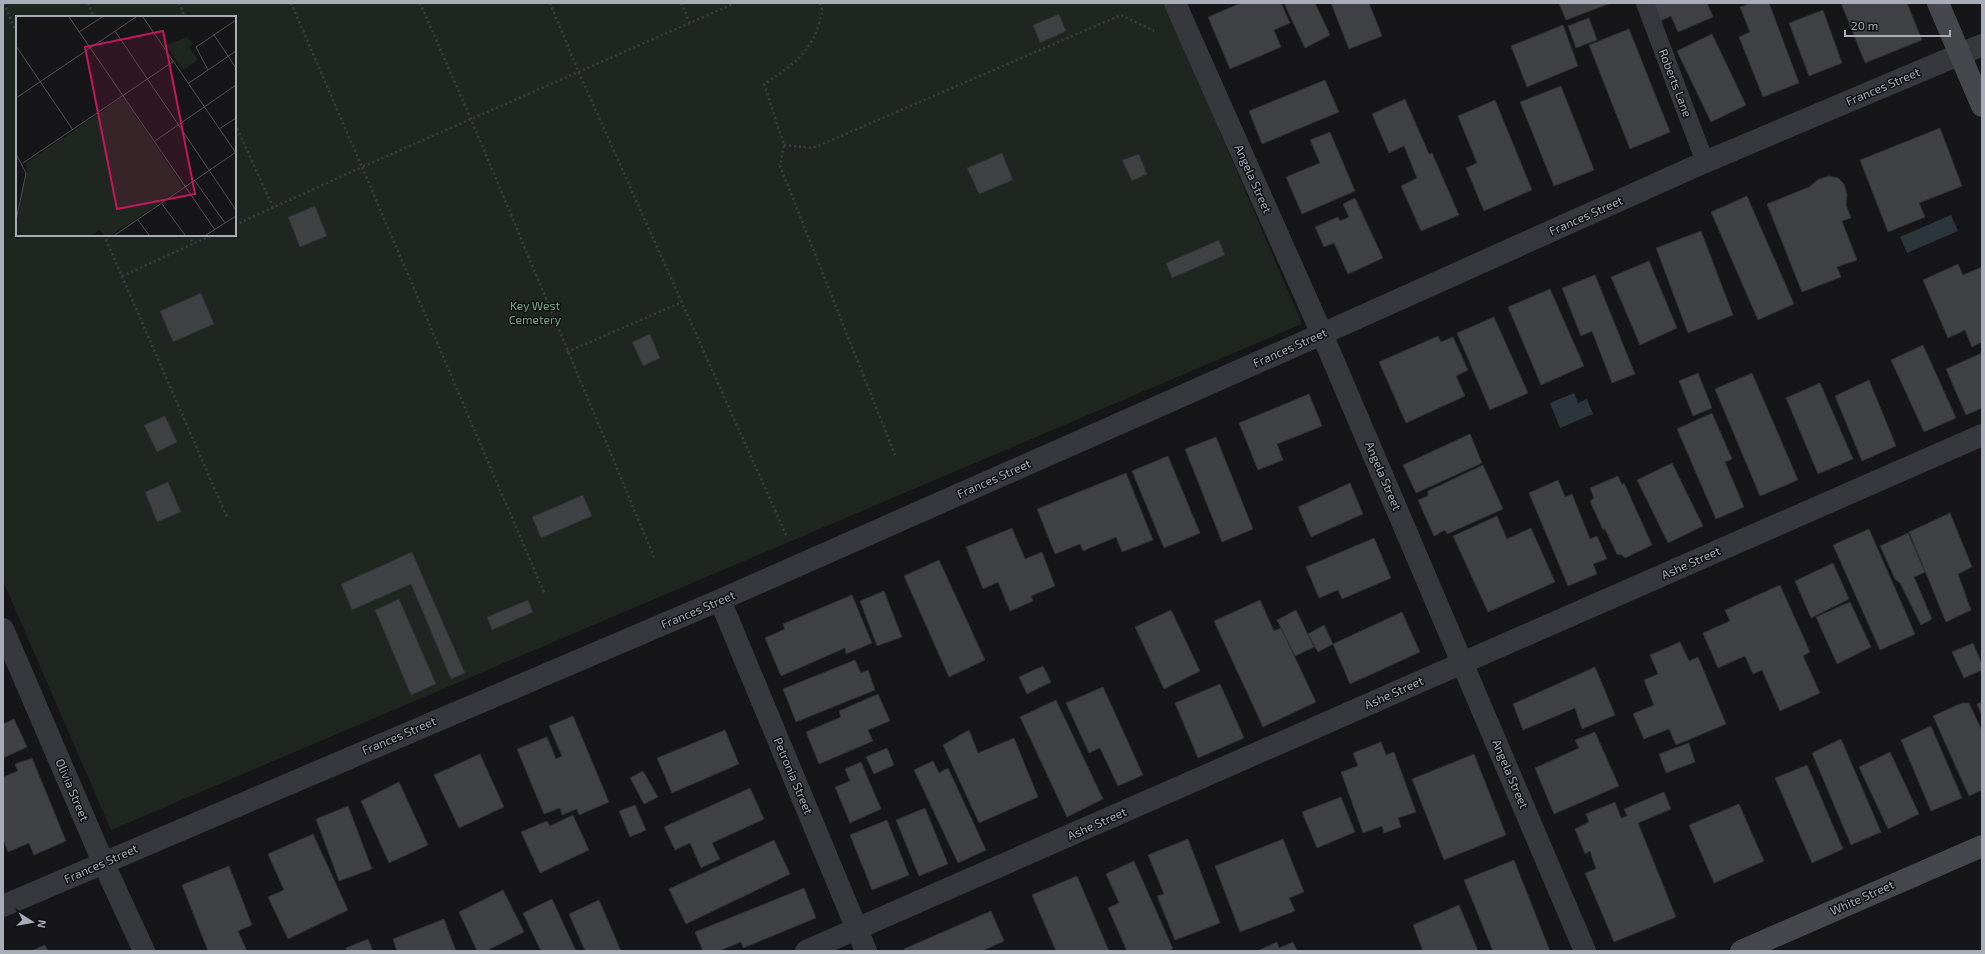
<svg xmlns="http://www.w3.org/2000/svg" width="1985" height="954" viewBox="0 0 1985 954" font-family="'Exo 2',sans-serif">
  <rect width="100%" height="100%" fill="#161618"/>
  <path fill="#1e261f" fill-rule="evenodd" d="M3 3H1165L1302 324 111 830 3 581ZM17 17H235V235H17Z"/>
  <path fill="#2c353c" d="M1951 215 1958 231 1907 253 1900 237Z
    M1574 393 1578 403 1587 399 1593 414 1560 428 1550 403Z"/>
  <path fill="#404145" stroke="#303034" d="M1241 3H1281L1290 23 1274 30 1281 47 1230 69 1208 17Z
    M1284 3H1315L1330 35 1305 48Z
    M1331 3H1369L1382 36 1349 49Z
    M1559 3H1611L1566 20Z
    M1647 3H1707L1713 17 1678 32 1671 16 1656 23Z
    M1752 3H1769L1799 83 1763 97 1739 37 1750 32 1740 7Z
    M1841 3H1907L1922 40 1865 63Z
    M1823 10 1842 63 1809 76 1789 23Z
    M1059 14 1066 31 1040 43 1033 25Z
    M1589 18 1597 40 1576 48 1568 26Z
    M1563 25 1578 66 1527 87 1511 46Z
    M1629 29 1670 132 1630 149 1589 45Z
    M1712 34 1746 105 1711 122 1677 51Z
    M1325 80 1339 112 1262 144 1249 111Z
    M1561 86 1594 170 1554 186 1520 102Z
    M1405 99 1429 154 1432 153 1459 215 1421 231 1401 186 1417 178 1404 146 1389 153 1372 114Z
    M1495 100 1532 190 1484 211 1466 168 1477 163 1458 116Z
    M1940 128 1962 186 1919 203 1925 217 1888 232 1860 160Z
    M1330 132 1355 191 1302 214 1286 177 1320 163 1310 140Z
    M1002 153 1013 180 979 194 967 168Z
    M1139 154 1147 174 1132 181 1122 160Z
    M1829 176 1838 178 1844 184 1847 195 1846 205 1851 218 1842 221 1857 260 1837 267 1841 277 1802 292 1767 204 1809 187 1819 179Z
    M1747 196 1794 304 1758 320 1711 212Z
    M1355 198 1383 258 1348 274 1334 243 1324 247 1315 227 1338 217 1340 221 1349 217 1343 204Z
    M315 206 327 236 300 247 288 217Z
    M1701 231 1733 315 1688 333 1656 248Z
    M1219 240 1225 255 1172 278 1166 263Z
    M1649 261 1677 328 1640 345 1611 277Z
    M1958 264 1963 275 1982 267V342L1972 347 1965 330 1948 338 1923 280Z
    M1595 275 1635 374 1612 383 1592 331 1581 336 1562 288Z
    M1550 289 1584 366 1541 385 1508 307Z
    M201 293 214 324 173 342 160 311Z
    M1494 317 1528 393 1490 410 1457 333Z
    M650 334 660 358 643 366 632 342Z
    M1438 336 1441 342 1453 337 1468 370 1456 376 1465 396 1406 423 1379 362Z
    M1923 345 1956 418 1924 432 1891 360Z
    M1982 353V408L1966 415 1946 369Z
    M1698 373 1712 408 1693 416 1679 381Z
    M1752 373 1798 480 1760 496 1715 389Z
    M1869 380 1896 446 1862 461 1835 396Z
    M1820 383 1853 459 1818 474 1786 398Z
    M1309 394 1322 426 1277 444 1283 460 1258 470 1239 423Z
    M1712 413 1732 459 1725 462 1744 507 1716 519 1677 429Z
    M165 416 177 442 157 452 144 425Z
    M1470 434 1482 463 1416 493 1403 465Z
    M1216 437 1253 529 1222 542 1185 449Z
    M1168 456 1200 533 1164 548 1132 471Z
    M1672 463 1703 526 1668 543 1637 480Z
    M1483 465 1503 509 1447 534 1445 530 1434 536 1418 500 1428 496V491Z
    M1126 473 1153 540 1122 552 1116 537 1083 551 1080 544 1055 554 1037 509Z
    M1618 476 1622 485 1624 483 1652 545 1625 558 1622 555 1617 554 1605 529 1603 530 1590 501 1594 498 1590 488Z
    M1558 480 1565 497 1572 494 1590 539 1597 536 1607 559 1593 564 1597 574 1568 586 1529 493Z
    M168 482 181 512 157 522 145 492Z
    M1350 483 1363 514 1311 537 1298 507Z
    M583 495 592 516 541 538 532 517Z
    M1950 513 1972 567 1958 574 1971 610 1946 622 1909 532Z
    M1497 516 1507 539 1531 528 1555 582 1488 612 1453 536Z
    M1012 528 1025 559 1042 552 1055 586 1031 596 1033 601 1010 611 998 582 983 589 966 547Z
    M1869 529 1915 634 1880 650 1833 545Z
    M1908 533 1925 572 1914 577 1932 619 1921 625 1900 583 1895 579 1880 546Z
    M1374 538 1391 578 1342 599 1338 590 1319 598 1306 567Z
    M412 552 465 673 451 679 411 584 352 610 341 584Z
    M939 560 985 660 949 677 904 576Z
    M1833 563 1849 599 1811 618 1795 581Z
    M1780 585 1810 652 1803 656 1820 693 1780 711 1762 670 1753 674 1745 656 1718 668 1703 633 1730 621 1725 610Z
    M884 591 902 637 877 646 860 601Z
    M852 595 872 643 846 654 845 648 781 676 765 638 785 629 783 624Z
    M399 599 436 684 411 695 375 610Z
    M528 600 533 612 492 630 487 617Z
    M1260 600 1274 631 1281 628 1316 702 1263 727 1214 621Z
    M1850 602 1871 647 1837 664 1816 617Z
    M1171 610 1200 671 1164 689 1135 627Z
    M1296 610 1314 647 1295 656 1277 620Z
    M1402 612 1420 652 1350 684 1333 644Z
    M1324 625 1333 644 1318 652 1308 634Z
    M1680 642 1689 661 1698 657 1726 724 1676 745 1669 729 1644 739 1633 714 1654 705 1644 680 1658 674 1650 655Z
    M1973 643 1982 664V670L1964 678 1952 652Z
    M855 660 861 673 868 670 875 690 796 722 783 689Z
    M1043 666 1051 682 1027 694 1019 677Z
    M1595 667 1615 715 1582 729 1575 708 1523 730 1513 704Z
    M1220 684 1244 738 1198 758 1175 703Z
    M1103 687 1143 775 1118 786 1100 748 1089 753 1066 703Z
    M878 694 890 721 868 730 873 741 819 764 806 732 841 717 839 711Z
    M1056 700 1103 799 1067 817 1020 717Z
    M1982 702V716L1977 704Z
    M1962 703H1969L1982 731V790L1969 796 1933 716Z
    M573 716 609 802 579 815 577 809 562 815 560 808 544 814 517 749 547 737 556 759 562 756 549 726Z
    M14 719 27 747 3 758V724Z
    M1931 726 1962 798 1931 811 1901 740Z
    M725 730 739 764 672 793 657 758Z
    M969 730 978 753 1014 738 1038 797 979 823 943 745Z
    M1595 732 1619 786 1554 814 1535 768 1579 748 1575 740Z
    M1841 739 1881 832 1851 845 1812 753Z
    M1381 742 1386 755 1394 752 1416 812 1398 818 1401 827 1384 833 1382 826 1363 833 1341 772 1358 766 1353 753Z
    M1689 743 1695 762 1666 773 1659 754Z
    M887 748 894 765 874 774 866 757Z
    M1890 752 1919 814 1888 829 1859 767Z
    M480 754 504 807 459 828 434 775Z
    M1474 754 1506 835 1444 860 1412 779Z
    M32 758 66 841 34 855 29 843 8 852 3 839V777L18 771 15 764Z
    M933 761 939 773 948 768 986 850 958 863 914 770Z
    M861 762 881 809 850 823 835 787 850 781 845 769Z
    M1807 765 1843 849 1812 863 1775 778Z
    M643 771 658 797 644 804 630 778Z
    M399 782 428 845 389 863 361 801Z
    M750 788 764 819 712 843 720 859 701 868 690 843 675 850 664 827Z
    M1664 792 1671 809 1638 823 1676 917 1614 942 1585 873 1596 869 1590 851 1585 854 1575 829 1589 822 1586 814 1615 802 1621 818 1627 816 1624 809Z
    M1341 797 1355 832 1317 848 1302 812Z
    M1739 804 1764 861 1714 883 1689 825Z
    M635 805 646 830 630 837 619 811Z
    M348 806 372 869 339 881 316 819Z
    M925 808 948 864 919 876 896 820Z
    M573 815 589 850 540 873 521 832 547 821 550 826Z
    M887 820 909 875 872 890 850 835Z
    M313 834 348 910 288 939 268 897 284 890 268 854Z
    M1188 839 1220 923 1175 940 1157 896 1164 894 1148 855Z
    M1283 839 1304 892 1289 898 1295 911 1240 932 1215 866Z
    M774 840 790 874 686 924 669 889Z
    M1514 860 1550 951H1493L1464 880Z
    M1134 861 1173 949 1167 951H1127L1108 908 1119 903 1106 874Z
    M229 866 252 925 238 931 247 951H208L182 885Z
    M1077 876 1109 951H1056L1032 895Z
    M804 888 816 918 743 948 741 942 719 951H703L695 932Z
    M503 890 524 932 486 951H477L459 912Z
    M552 899 576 951H541L523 913Z
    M599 900 621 951H585L569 914Z
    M1459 905 1478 951H1423L1413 925Z
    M991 911 1004 941 982 951H905L904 949Z
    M444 919 456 951H397L393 939Z
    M368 939 373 951H347L346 948Z
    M1277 942 1279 948 1293 942 1297 951H1257Z
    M45 945 48 951H31Z"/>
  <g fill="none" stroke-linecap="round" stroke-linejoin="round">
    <path stroke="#3d3f44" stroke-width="2.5" stroke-dasharray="2 3" stroke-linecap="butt" d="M4 3 17 34
      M88 3 94 17
      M179 3 185 17
      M291 3 362 167 735 3
      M420 3 471 119 654 557
      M550 3 579 73 787 537
      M681 3 690 23
      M820 3C824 11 821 16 819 24 809 55 790 67 764 84L784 145 780 166 895 455
      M235 124 273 207
      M784 145 813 148 1121 15 1154 31
      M235 225 362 167 545 595
      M104 235 227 517
      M189 235 193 244
      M122 276 213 235
      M567 352 682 302"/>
    <path stroke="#37383d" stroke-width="18" d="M1645 3 1705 162"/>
    <path stroke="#37383d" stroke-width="22" d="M1175 3 1322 334 1585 951
      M720 600 866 951
      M3 629 103 862 144 951
      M3 906 720 600 1322 334 1705 162 1982 45
      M806 951 1982 435"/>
    <path stroke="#45474d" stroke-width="22" d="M1938 3 1982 106
      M1741 951 1982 846"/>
  </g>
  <g text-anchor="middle" stroke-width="3" stroke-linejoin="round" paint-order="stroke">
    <g font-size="12" fill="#a8adb8" stroke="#111113">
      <text transform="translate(1675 83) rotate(69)" y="4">Roberts Lane</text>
      <text transform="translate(1883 87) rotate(-23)" y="4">Frances Street</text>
      <text transform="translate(1253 179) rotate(66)" y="4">Angela Street</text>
      <text transform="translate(1586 216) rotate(-24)" y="4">Frances Street</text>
      <text transform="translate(1290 348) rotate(-24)" y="4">Frances Street</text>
      <text transform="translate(1383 476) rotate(67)" y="4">Angela Street</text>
      <text transform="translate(994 479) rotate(-24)" y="4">Frances Street</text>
      <text transform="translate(1691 563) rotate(-24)" y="4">Ashe Street</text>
      <text transform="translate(698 610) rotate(-23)" y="4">Frances Street</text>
      <text transform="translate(1394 693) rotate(-24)" y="4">Ashe Street</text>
      <text transform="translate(399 736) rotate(-23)" y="4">Frances Street</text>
      <text transform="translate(1510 774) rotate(67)" y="4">Angela Street</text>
      <text transform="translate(793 776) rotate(67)" y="4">Petronia Street</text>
      <text transform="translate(72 790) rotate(67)" y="4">Olivia Street</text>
      <text transform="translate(1097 824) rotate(-24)" y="4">Ashe Street</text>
      <text transform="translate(101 864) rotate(-24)" y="4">Frances Street</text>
      <text transform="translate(1862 898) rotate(-24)" y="4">White Street</text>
    </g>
    <g font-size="12" fill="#7fa381" stroke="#111113">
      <text x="535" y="310">Key West<tspan x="535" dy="14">Cemetery</tspan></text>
    </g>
  </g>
  <g transform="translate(16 16)">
    <rect width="220" height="220" fill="#161618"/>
    <path d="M171 21 177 28 173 31 182 44 167 54 150 29ZM107 81 167 171 96 219H88L84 214 76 219H2L0 214 11 153 10 147Z" fill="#1e261f"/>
    <path fill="none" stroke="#505258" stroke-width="1" d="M53 1 199 214M127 1 220 137M99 15 220 194M63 16 86 1M198 19 220 52M0 30 57 114M192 54 180 31 220 4M173 67 220 35M0 82 120 1M203 113 220 102M139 125 220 69M0 138 10 157 0 205M7 147 158 45M179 165 209 207M146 188 169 219M122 204 133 219M99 219 220 136M190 219 220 200"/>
    <path fill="#c2185b" fill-opacity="0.15" stroke="#c2185b" stroke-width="2" d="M147 15 179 178 101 193 69 31Z"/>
    <rect width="220" height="220" fill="none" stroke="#a8adb8" stroke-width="2"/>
  </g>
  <rect width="1985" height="954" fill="none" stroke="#a8adb8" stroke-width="8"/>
  <g transform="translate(32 922) rotate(101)" stroke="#111113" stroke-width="3" paint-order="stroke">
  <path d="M0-3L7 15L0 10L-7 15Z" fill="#a8adb8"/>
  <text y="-6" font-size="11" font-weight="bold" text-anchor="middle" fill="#a8adb8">N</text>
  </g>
  <path d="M1845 30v6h105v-6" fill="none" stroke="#a8adb8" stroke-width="2"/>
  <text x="1851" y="30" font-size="12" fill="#a8adb8" stroke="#111113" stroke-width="3" paint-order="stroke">20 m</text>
</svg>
